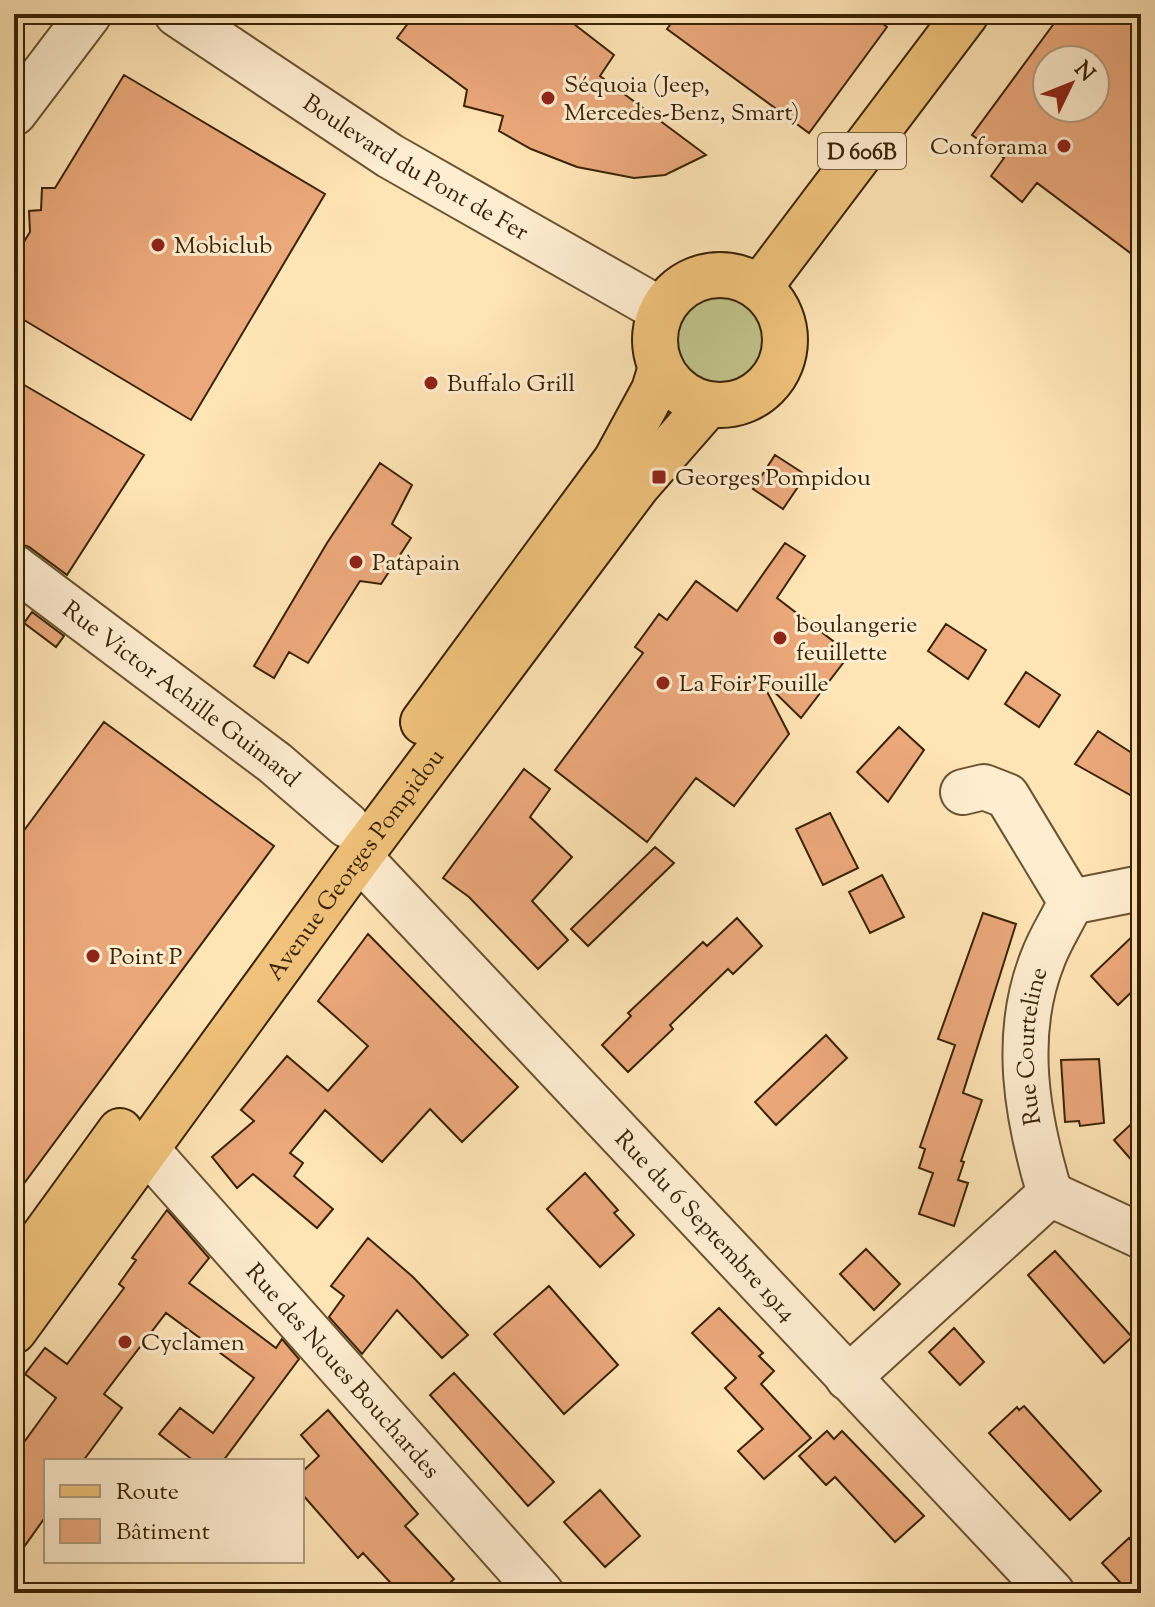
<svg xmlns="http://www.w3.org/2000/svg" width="1155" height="1607" viewBox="0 0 1155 1607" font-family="'Sorts Mill Goudy',serif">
  <rect width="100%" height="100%" fill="#ffe4b6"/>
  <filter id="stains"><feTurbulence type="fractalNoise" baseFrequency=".0025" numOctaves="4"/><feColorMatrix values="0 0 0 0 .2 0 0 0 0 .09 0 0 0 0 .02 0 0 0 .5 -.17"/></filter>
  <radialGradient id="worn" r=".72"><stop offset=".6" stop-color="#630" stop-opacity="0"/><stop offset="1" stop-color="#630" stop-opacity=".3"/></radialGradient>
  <path fill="#c1c48d" stroke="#7d7448" stroke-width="2" d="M677 340a44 44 0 1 1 88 0a44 44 0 1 1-88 0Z"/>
  <path fill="#eba87b" stroke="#392303" stroke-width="2" fill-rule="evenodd" d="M415 14H561L614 55 600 76 706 155 665 175 634 178 577 167 531 149 499 131 503 116 464 106 467 90 397 38Z
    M678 14H870L887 27 809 133 667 29Z
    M1061 14H1141V261L1037 183 1022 202 991 176 1004 158 972 135ZM1047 60H1095V108H1047Z
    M124 75 325 194 191 420 14 314V258L30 232 29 211 41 210 42 188H55Z
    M14 379 144 455 67 575 29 547 14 542Z
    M775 455 806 475 783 509 753 489Z
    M380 463 412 485 392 524 411 538 381 584 360 581 308 663 289 652 274 678 254 666 327 543Z
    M785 543 805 556 777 598 850 654 801 718 760 678 789 734 734 806 696 778 647 842 555 770 643 653 635 647 659 614 667 620 696 581 737 611Z
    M32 612 64 636 56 647 24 623Z
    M946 624 986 650 968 679 928 651Z
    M1026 672 1060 695 1039 727 1005 704Z
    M104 722 274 846 14 1197V844Z
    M899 727 924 750 888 802 857 772Z
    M1098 731 1141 759V801L1075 764Z
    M524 769 550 789 530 817 572 857 532 901 568 940 538 969 469 897 443 878Z
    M830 813 858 868 823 885 796 829Z
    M655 847 674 863 588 946 571 929Z
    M882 875 904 917 870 933 849 892Z
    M983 913 1016 924 963 1093 982 1100 961 1161 964 1162 958 1180 968 1183 954 1226 919 1214 933 1173 919 1168 925 1149 920 1147 955 1045 938 1039Z
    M737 918 762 946 733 974 728 969 670 1025 673 1029 628 1072 602 1045 631 1016 628 1013 703 942 707 946Z
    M1141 928V983L1118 1005 1091 976Z
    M368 934 518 1087 462 1142 430 1109 382 1162 325 1110 290 1153 303 1163 294 1176 333 1209 317 1228 253 1174 237 1188 212 1157 254 1121 241 1110 287 1056 328 1091 368 1046 318 1001Z
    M826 1035 847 1058 776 1125 755 1102Z
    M1099 1059 1104 1123 1080 1126 1079 1121 1065 1122 1061 1060Z
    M1141 1115V1171L1114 1140Z
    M585 1173 618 1210 614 1213 634 1235 600 1267 547 1209Z
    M167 1210 209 1258 189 1283 276 1348 282 1339 299 1359 223 1461H194L159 1434 180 1408 213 1433 254 1378 166 1313 104 1394 122 1408 83 1461H46V1516L14 1561V1456L56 1398 25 1374 45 1348 67 1364 124 1288 119 1284 136 1260 132 1258Z
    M368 1238 413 1277 468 1335 442 1358 397 1310 362 1354 329 1317 344 1296 331 1286Z
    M866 1249 900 1284 874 1310 840 1274Z
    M1055 1251 1132 1337 1104 1363 1028 1275Z
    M549 1286 618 1365 564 1414 494 1334Z
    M719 1308 763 1353 759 1356 774 1371 761 1384 811 1438 764 1479 738 1451 763 1429 725 1388 736 1378 692 1333Z
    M954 1328 984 1362 960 1385 929 1352Z
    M454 1373 554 1482 528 1506 430 1395Z
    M1024 1406 1101 1491 1070 1520 989 1433 1017 1407 1019 1410Z
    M328 1410 418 1514 405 1526 454 1579 440 1593H400L363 1553 358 1558 302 1494V1472L319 1456 301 1435Z
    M827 1431 834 1439 842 1431 924 1516 895 1542 835 1477 826 1485 799 1456Z
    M600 1490 640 1536 605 1567 564 1522Z
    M1129 1538 1141 1551V1593H1130L1102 1563Z"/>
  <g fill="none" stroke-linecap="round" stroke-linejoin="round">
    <defs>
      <g id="minor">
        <path id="s1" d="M177 14 390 156 661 310"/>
        <path d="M14 113 89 14"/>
        <path id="s2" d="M14 567 275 763 347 825"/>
        <path d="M963 792 984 787 1007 796 1071 902"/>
        <path id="s3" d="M359 857 1052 1593"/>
        <path id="s4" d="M145 1148 541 1593"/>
        <path d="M1050 1194 1141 1236"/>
        <path id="s5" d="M848 1378 1050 1194C1027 1118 1012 1035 1043 958 1050 939 1062 921 1071 902L1141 888"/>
      </g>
      <g id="major">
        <circle cx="720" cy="340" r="65"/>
        <path d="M759 288 966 14"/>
        <path d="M423 722 616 460 654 390 661 367"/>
        <path d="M14 1277 120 1131"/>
        <path id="s6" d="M14 1331 359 857 637 486 707 406"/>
      </g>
    </defs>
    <use href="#minor" stroke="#6a5330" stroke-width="48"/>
    <use href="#major" stroke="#392303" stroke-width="48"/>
    <use href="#minor" stroke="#ffedd0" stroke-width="44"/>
    <use href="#major" stroke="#f0c27b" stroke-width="44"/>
  </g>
  <g fill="#8f2418" stroke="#ffedd0" stroke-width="3">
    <circle cx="548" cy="98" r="8"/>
    <circle cx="1064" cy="146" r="8"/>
    <circle cx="158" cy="245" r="8"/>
    <circle cx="431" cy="383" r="8"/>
    <rect x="651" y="469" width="16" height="16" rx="4"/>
    <circle cx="356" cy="562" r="8"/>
    <circle cx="780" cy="638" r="8"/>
    <circle cx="663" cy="683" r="8"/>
    <circle cx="93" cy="956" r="8"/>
    <circle cx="125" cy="1342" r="8"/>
  </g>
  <g text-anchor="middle" stroke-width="6" stroke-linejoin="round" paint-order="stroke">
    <rect fill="#ffedd0" stroke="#746040" stroke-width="2" x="818" y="133" width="88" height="36" rx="6"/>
    <g font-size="22" font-weight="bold" fill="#392303">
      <text x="862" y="159">D 606B</text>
    </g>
    <g font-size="24" fill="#392303" stroke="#ffedd0" text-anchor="start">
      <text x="564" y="92">Séquoia (Jeep,<tspan x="564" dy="28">Mercedes-Benz, Smart)</tspan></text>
      <text x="1048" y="154" text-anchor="end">Conforama</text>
      <text x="174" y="253">Mobiclub</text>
      <text x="447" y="391">Buffalo Grill</text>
      <text x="675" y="485">Georges Pompidou</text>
      <text x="372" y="570">Patàpain</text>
      <text x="796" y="632">boulangerie<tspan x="796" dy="28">feuillette</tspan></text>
      <text x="679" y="691">La Foir'Fouille</text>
      <text x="109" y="964">Point P</text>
      <text x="141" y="1350">Cyclamen</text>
    </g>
    <g font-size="24" fill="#392303" stroke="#ffedd0">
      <text dy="8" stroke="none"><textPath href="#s1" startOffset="284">Boulevard du Pont de Fer</textPath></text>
      <text dy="8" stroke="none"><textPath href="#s2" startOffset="210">Rue Victor Achille Guimard</textPath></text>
      <text dy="8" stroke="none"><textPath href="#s6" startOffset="578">Avenue Georges Pompidou</textPath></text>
      <text dy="8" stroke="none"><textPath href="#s5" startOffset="424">Rue Courteline</textPath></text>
      <text dy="8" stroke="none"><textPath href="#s3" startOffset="506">Rue du 6 Septembre 1914</textPath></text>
      <text dy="8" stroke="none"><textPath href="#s4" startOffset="298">Rue des Noues Bouchardes</textPath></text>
    </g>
  </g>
  <rect width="1155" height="1607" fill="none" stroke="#ffe4b6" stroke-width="48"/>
  <rect x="16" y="16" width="1123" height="1575" fill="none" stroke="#392303" stroke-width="4"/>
  <rect x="24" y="24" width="1107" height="1559" fill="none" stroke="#392303" stroke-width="2"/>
  <rect x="44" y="1459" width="260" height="104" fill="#ffedd0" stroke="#b09c7e" stroke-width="2"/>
  <rect x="60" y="1485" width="40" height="12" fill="#f0c27b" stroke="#b09c7e" stroke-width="2"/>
  <text x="116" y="1499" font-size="24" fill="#392303">Route</text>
  <rect x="60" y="1519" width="40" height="24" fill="#eba87b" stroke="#b09c7e" stroke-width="2"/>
  <text x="116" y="1539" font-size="24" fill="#392303">Bâtiment</text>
  <g transform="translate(1071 84) rotate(47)"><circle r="38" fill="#ffedd0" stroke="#b09c7e" stroke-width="2"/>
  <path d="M0-6L14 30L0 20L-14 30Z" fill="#8f2418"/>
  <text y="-12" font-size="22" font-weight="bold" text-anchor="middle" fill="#392303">N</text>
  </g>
  <rect width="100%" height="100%" filter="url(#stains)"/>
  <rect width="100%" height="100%" fill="url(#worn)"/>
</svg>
